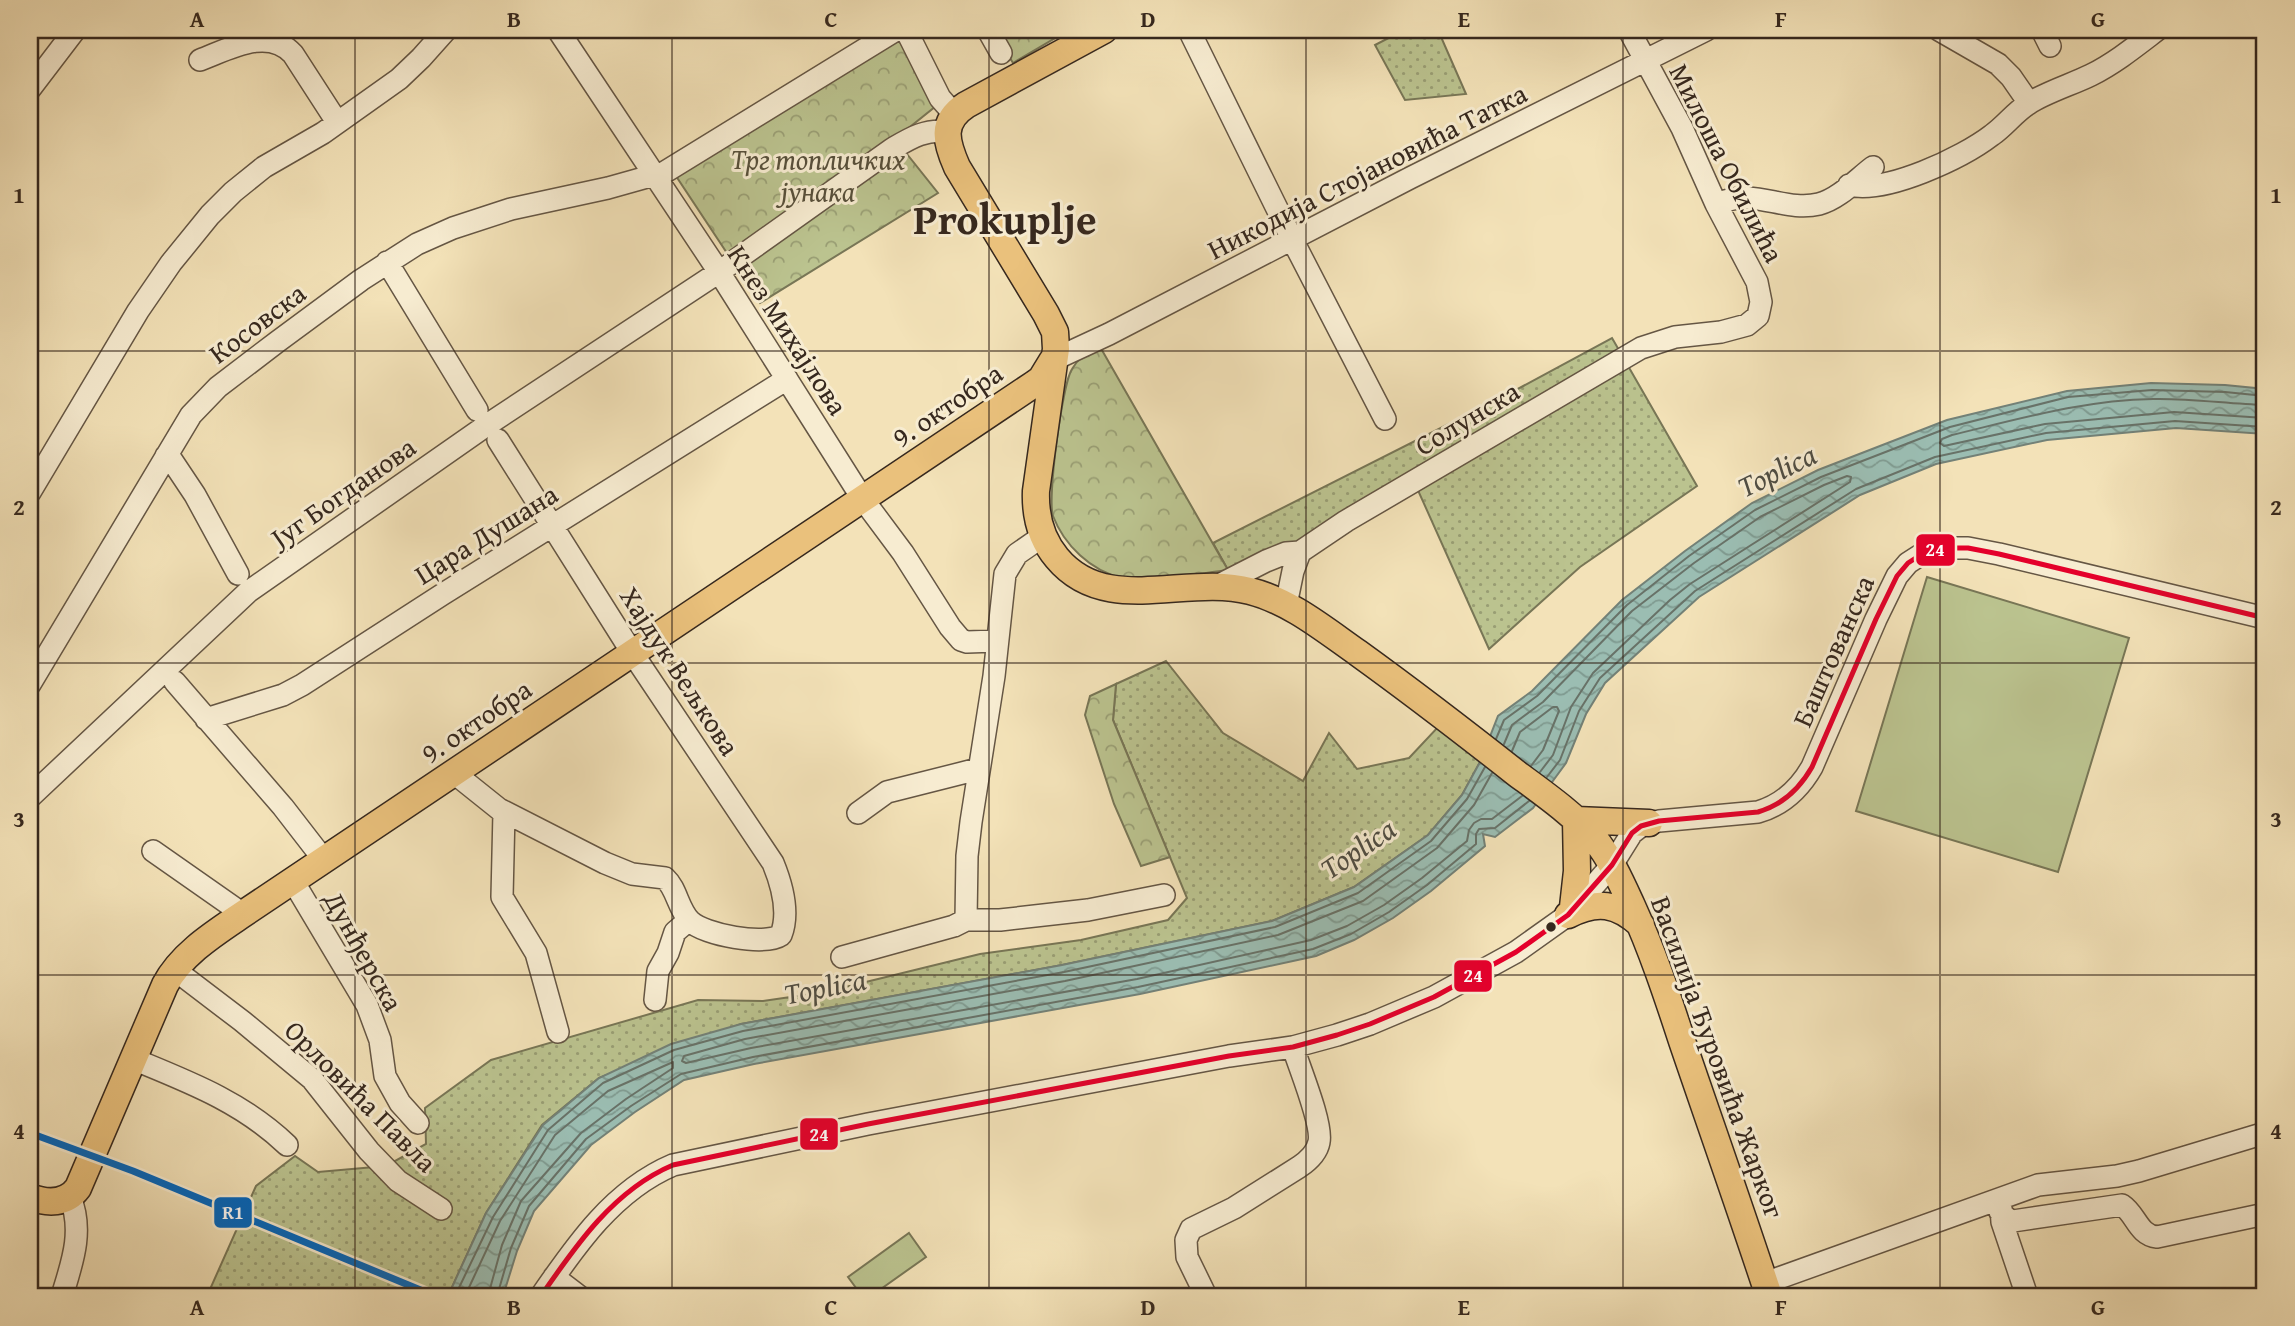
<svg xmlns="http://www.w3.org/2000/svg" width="2295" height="1326" viewBox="0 0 2295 1326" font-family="'Gentium Book Plus',serif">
  <defs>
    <pattern id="grass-dots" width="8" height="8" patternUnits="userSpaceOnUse" patternTransform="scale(1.75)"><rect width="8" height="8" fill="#bbc38f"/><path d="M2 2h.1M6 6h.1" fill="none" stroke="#999e74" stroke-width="1.8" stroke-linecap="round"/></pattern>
    <pattern id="forest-crowns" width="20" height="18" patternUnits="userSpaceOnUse" patternTransform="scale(1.75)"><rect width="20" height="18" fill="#bbc38f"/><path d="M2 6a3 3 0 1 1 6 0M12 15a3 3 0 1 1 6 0" fill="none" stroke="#999e74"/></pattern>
    <pattern id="water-waves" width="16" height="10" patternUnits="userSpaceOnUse" patternTransform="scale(1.75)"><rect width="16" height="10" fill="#9bbdb2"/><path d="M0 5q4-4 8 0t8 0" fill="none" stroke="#7f9a90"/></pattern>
  </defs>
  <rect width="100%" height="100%" fill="#f3e2b8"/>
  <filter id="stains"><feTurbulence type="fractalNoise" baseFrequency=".00286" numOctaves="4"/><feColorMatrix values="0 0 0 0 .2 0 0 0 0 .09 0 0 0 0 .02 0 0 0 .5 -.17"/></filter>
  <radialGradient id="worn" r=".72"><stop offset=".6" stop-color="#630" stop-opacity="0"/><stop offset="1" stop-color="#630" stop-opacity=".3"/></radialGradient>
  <path fill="url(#grass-dots)" stroke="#787656" stroke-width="2" d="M1404 30H1438L1466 94 1405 100 1375 45Z
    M1612 338 1697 486 1580 567 1489 649 1417 488 1296 545 1228 570 1213 543 1514 391Z
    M1166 661 1223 733 1303 781 1329 733 1357 769 1409 758 1438 727 1480 762 1462 795 1428 835 1354 887 1272 921 1062 965 741 1024 599 1078 542 1125 486 1213 448 1296H207L256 1186 295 1156 318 1172 386 1166 426 1144 425 1108 491 1060 698 1000 763 1001 825 992 980 954 1081 940 1168 920 1187 898 1113 720 1116 684Z"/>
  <path fill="url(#forest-crowns)" stroke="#787656" stroke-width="2" d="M993 30H1066L1067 31 1013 63Z
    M895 35 941 102 895 139 938 193 760 303 674 173Z
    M1099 345 1228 570C1201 573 1147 584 1122 578 1091 571 1064 545 1053 516 1047 500 1062 385 1072 369 1079 357 1088 352 1099 345Z
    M1116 684 1113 720 1170 857 1141 866 1114 804 1085 715 1090 696Z"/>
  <path fill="#bbc38f" stroke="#787656" stroke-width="2" d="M1927 577 2129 638 2058 872 1856 811Z
    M909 1233 926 1257 871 1296H862L848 1277Z"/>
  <path fill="url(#water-waves)" stroke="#738177" stroke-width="2" d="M2151 383 2225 385 2265 389V434L2176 428 2047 440 1936 464 1860 495 1699 597 1605 683 1586 714 1566 763 1533 808 1495 837 1483 834 1485 846 1431 891 1393 918 1354 940 1316 956 1140 994 754 1064 684 1080 635 1112 591 1145 534 1211 517 1251 503 1296H448L486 1213 543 1125 599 1078 671 1044 741 1024 1062 965 1272 921 1354 887 1428 835 1462 795 1480 762 1498 716 1532 691 1622 600 1685 551 1752 503 1818 470 1947 420 2067 391Z"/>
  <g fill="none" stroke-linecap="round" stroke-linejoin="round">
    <path stroke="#687268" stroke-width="2" d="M2265 405C2228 404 2190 398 2153 399 2084 400 2019 419 1952 435L1942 439 1940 443 1944 446 2045 424 2174 412 2265 418
      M1496 739 1504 720 1537 696 1627 605 1689 556 1755 510 1821 477 1950 427 2068 397 2152 390 2225 392 2265 396
      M1504 744 1512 725 1543 702 1632 611 1694 563 1760 517 1824 485 1847 476 1851 477 1850 482 1690 584 1670 600 1593 673 1571 707 1553 755 1540 772
      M1512 751 1520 732 1553 707H1557L1559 711 1543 750 1531 766
      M1492 773 1474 805 1437 848 1363 901 1278 935 1065 981 745 1039 684 1056 682 1061 686 1063 751 1048 1137 979 1311 940 1347 926 1384 905 1422 878 1467 841 1469 830 1474 823 1481 819H1492L1522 796
      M1547 777 1560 760 1579 711 1600 678 1695 591 1856 489 1935 457 2046 433 2175 421 2265 427
      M455 1296 493 1217 548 1130 603 1083 674 1050 743 1031 1064 972 1275 927 1358 893 1431 841 1467 799 1485 767
      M465 1296 500 1221 555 1135 608 1091 673 1062V1068L626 1099 581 1133 521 1201 502 1245 488 1296
      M497 1296 511 1248 529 1206 586 1139 631 1106 681 1074 753 1057 1138 987 1313 949 1351 934 1389 912 1427 885 1476 844V834L1479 829 1495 828 1529 801"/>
    <defs>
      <path id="minor" d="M558 30 719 272 862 498 903 553 950 627 961 640 967 642 996 641
        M906 30 940 98 954 114
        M988 30 1001 53
        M1189 30 1292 239 1385 419
        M1939 30 1998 64 2011 77 2029 103
        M2042 30 2050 46
        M200 60C227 50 268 26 293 54L337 122
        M30 89 75 30
        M1849 185C1886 194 1962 158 1992 135 2005 126 2015 112 2028 104 2044 93 2073 84 2091 75 2115 63 2136 46 2157 30
        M1716 204C1727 200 1737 197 1748 198 1771 199 1795 210 1819 204 1839 199 1857 179 1873 167
        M387 262 477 410
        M1053 360 1109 334 1410 178 1706 30
        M166 456 171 459 195 495 238 574
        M30 492 138 311 171 263 210 215 233 192 264 167 323 133 399 79 421 58 446 30
        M1219 585 1266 561 1286 553 1300 552 1346 521 1641 348 1675 337 1721 332 1747 325 1758 316 1761 302 1757 282 1716 204 1682 128 1629 30
        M1286 605 1293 571 1300 552
        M175 682 283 807 324 860
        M30 684 191 415 218 387 277 342 361 280 417 244 453 228 511 209 608 188 665 172 896 30
        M206 719 283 695 302 685 443 594 787 379
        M454 773 499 809 605 863 632 874 665 878C677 889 678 909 690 921 704 935 765 946 781 935 790 912 782 885 773 863L633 654 498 440
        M30 797 248 592 487 425 719 272 892 149C909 139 926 128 948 132
        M504 812 502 897 536 953 558 1032
        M858 813 887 792 978 769
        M153 851 243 914
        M293 881 367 1005 380 1040 385 1076 400 1103 418 1123
        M966 920 967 856 971 822 994 676 1005 574 1017 554 1043 536
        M842 957 954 926 966 920H1000L1088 910 1164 895
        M175 970 242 1021 312 1079 369 1151 398 1181 441 1209
        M655 1000 658 971 668 953 675 932 689 920
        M133 1059C189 1082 242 1102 287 1145
        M2001 1208 2002 1222 2027 1296
        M2000 1212 2009 1220 2013 1221 2122 1205C2136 1214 2138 1235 2157 1237L2265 1214
        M554 1277 579 1296
        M1765 1283 2038 1185 2117 1176 2139 1171 2265 1133
        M62 1296C72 1263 84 1231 70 1197
        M541 1296C576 1245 614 1190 673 1165L868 1124 1229 1056 1293 1047 1337 1035 1370 1024 1434 997 1516 952 1568 915 1612 865 1632 833 1641 826 1659 821 1758 812C1782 805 1800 788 1812 767L1876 619 1897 576 1908 563 1922 554 1941 548H1968L1999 554 2265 618
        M1206 1296 1187 1257 1186 1240 1191 1229 1234 1208 1299 1167C1308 1161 1317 1153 1319 1142 1323 1124 1299 1067 1293 1047"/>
      <path id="major" d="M1104 30 966 105C940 122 946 142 957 167L1046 314 1055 332 1056 349 1036 491C1035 516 1041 539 1057 558 1106 617 1186 574 1250 591 1290 601 1325 630 1358 653 1412 692 1464 732 1516 773 1543 793 1572 813 1594 838 1611 859 1621 882 1632 906 1652 950 1667 995 1682 1041 1711 1126 1741 1211 1769 1296
        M1573 907 1577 871 1576 820 1649 823
        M1568 915C1597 900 1617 903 1641 925
        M30 1197C48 1204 66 1204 78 1188L165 985C181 954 215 933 243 914L1034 384 1041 379 1052 361"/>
    </defs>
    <use href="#minor" stroke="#655644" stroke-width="24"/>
    <use href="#major" stroke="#36281e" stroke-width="29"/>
    <use href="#minor" stroke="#f7ecd1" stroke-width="21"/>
    <use href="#major" stroke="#eac17c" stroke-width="26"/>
    <defs>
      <path id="bus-1" d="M541 1296C576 1245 614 1190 673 1165L868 1124 1229 1056 1293 1047 1337 1035 1370 1024 1434 997 1516 952 1568 915 1612 865 1632 833 1641 826 1659 821 1758 812C1782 805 1800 788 1812 767L1876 619 1897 576 1908 563 1922 554 1941 548H1968L1999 554 2265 618"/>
    </defs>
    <use href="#bus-1" stroke="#f7ecd1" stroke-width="10"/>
    <use href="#bus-1" stroke="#e4002b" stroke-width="5"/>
    <defs>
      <path id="rail-1" d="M30 1133 133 1171 435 1296"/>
    </defs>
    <use href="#rail-1" stroke="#f7ecd1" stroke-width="12"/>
    <use href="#rail-1" stroke="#0065bd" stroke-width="7"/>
  </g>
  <path fill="none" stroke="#36281e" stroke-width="2" stroke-opacity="0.55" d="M355 30V1296M672 30V1296M989 30V1296M1306 30V1296M1623 30V1296M1940 30V1296M30 351H2265M30 663H2265M30 975H2265"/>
  <circle fill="#36281e" stroke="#f7ecd1" stroke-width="2.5" cx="1551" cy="927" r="6"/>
  <g text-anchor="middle" stroke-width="6" stroke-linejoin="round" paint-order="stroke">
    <g font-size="28" font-style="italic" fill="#574f3a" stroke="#f7ecd1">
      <text x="818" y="169">Трг топличких<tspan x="818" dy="32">јунака</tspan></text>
    </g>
    <g font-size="28" fill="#36281e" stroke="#f7ecd1">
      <text transform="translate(1727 163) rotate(63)" y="10">Милоша Обилића</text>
      <text transform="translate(1367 171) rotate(-27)" y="10">Никодија Стојановића Татка</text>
      <text transform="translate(257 323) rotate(-37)" y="10">Косовска</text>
      <text transform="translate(788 330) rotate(57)" y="10">Кнез Михајлова</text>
      <text transform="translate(947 405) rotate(-34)" y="10">9. октобра</text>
      <text transform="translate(1467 418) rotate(-31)" y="10">Солунска</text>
      <text transform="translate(343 492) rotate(-35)" y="10">Југ Богданова</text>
      <text transform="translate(486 534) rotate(-32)" y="10">Цара Душана</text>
      <text transform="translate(1833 651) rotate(-66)" y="10">Баштованска</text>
      <text transform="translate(680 671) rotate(57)" y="10">Хајдук Вељкова</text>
      <text transform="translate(476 721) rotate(-34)" y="10">9. октобра</text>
      <text transform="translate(364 951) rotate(61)" y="10">Дунђерска</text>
      <text transform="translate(1718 1057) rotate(70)" y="10">Василија Ђуровића Жарког</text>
      <text transform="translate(361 1096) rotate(45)" y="10">Орловића Павла</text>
    </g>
    <g font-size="30" font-style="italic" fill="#4f4d43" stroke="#f7ecd1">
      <text transform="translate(1777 471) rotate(-26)" y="10">Toplica</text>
      <text transform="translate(1358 849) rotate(-34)" y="10">Toplica</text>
      <text transform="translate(825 987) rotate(-11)" y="10">Toplica</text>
    </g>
    <g font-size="42" font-weight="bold" fill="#36281e" stroke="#f7ecd1">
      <text x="1005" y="234">Prokuplje</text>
    </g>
  </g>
  <g stroke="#f7ecd1" stroke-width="2.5">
    <rect x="1915" y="533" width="41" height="34" rx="7" fill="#e4002b"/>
    <rect x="1453" y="959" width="40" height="34" rx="7" fill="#e4002b"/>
    <rect x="799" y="1117" width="40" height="34" rx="7" fill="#e4002b"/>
    <rect x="213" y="1196" width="40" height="33" rx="7" fill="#0065bd"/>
  </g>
  <g font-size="19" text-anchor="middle" font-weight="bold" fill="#fff">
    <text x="1935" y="556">24</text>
    <text x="1473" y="982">24</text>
    <text x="819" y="1141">24</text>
    <text x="233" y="1219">R1</text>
  </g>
  <rect width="2295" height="1326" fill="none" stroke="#f3e2b8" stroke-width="77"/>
  <rect x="38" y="38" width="2218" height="1250" fill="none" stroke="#36281e" stroke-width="2.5"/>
  <g font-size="23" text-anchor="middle" font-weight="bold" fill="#36281e">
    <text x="197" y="27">A</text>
    <text x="514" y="27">B</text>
    <text x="831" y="27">C</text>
    <text x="1148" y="27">D</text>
    <text x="1464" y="27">E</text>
    <text x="1781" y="27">F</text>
    <text x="2098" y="27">G</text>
    <text x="19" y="203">1</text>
    <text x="2276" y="203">1</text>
    <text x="19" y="515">2</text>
    <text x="2276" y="515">2</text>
    <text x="19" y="827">3</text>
    <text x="2276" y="827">3</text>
    <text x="19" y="1139">4</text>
    <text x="2276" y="1139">4</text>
    <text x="197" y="1315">A</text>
    <text x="514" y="1315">B</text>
    <text x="831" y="1315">C</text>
    <text x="1148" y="1315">D</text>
    <text x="1464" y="1315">E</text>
    <text x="1781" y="1315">F</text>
    <text x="2098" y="1315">G</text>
  </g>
  <rect width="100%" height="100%" filter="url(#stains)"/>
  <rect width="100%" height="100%" fill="url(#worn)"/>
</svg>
